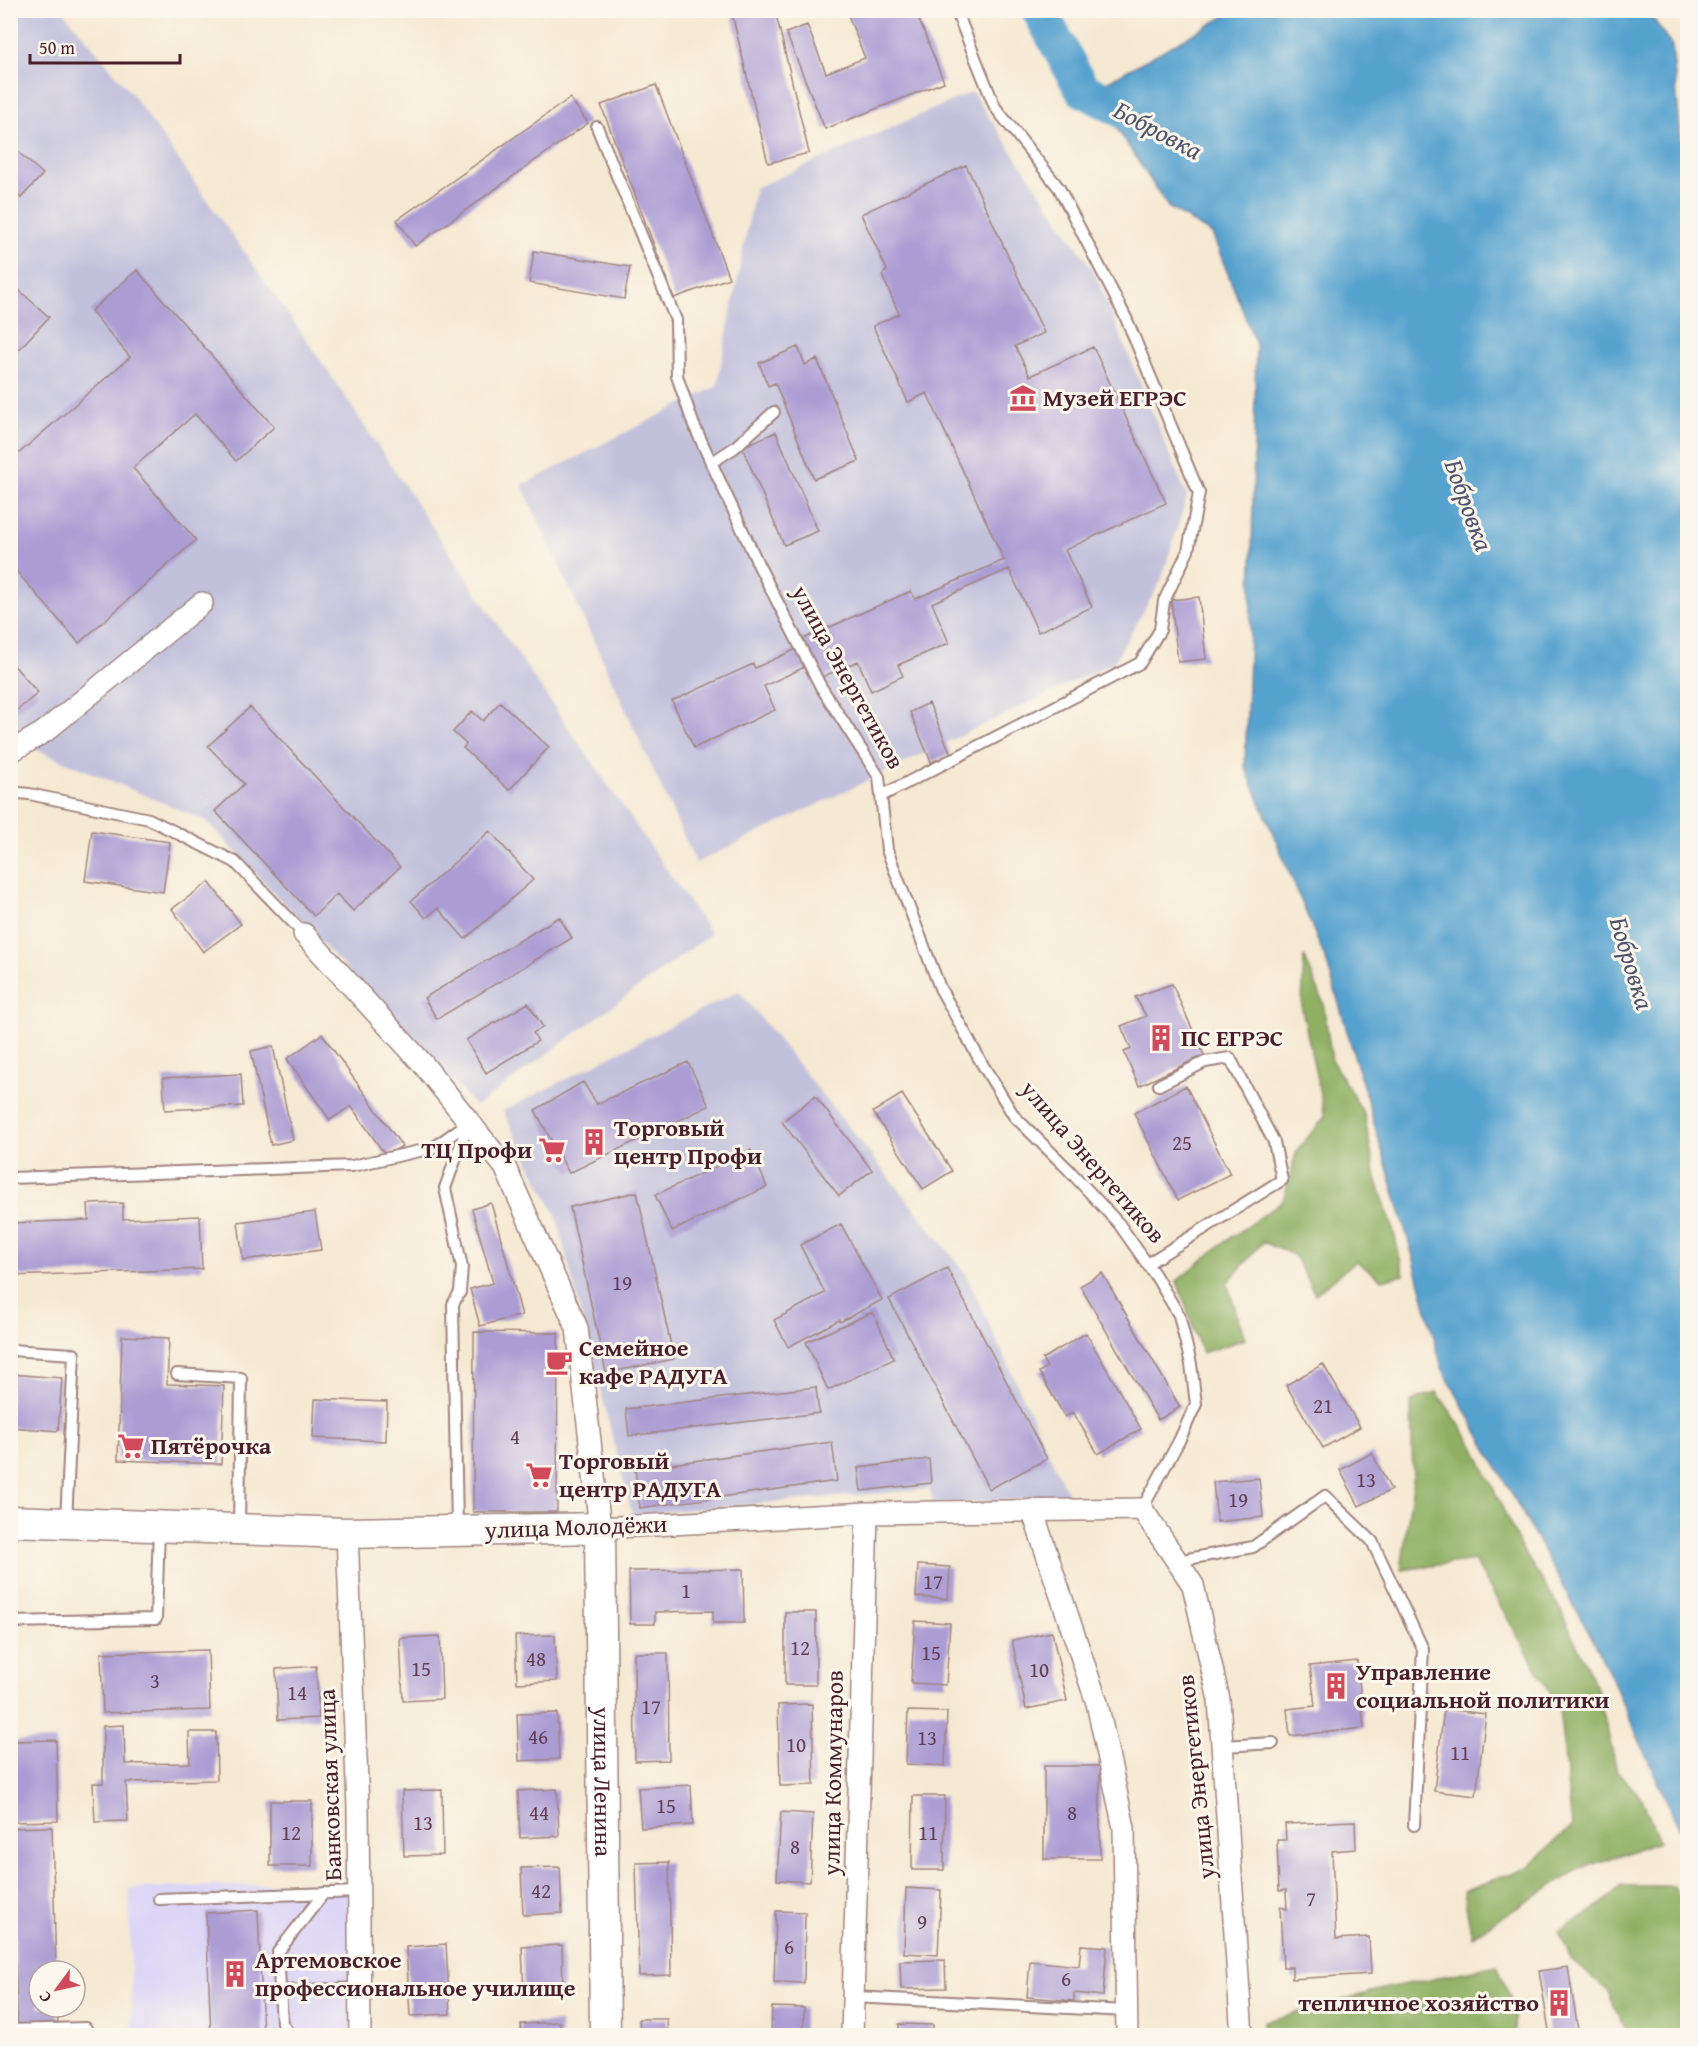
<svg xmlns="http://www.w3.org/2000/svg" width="1698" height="2046" viewBox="0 0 1698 2046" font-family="'Gentium Book Plus',serif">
  <rect width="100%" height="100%" fill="#fbf7ec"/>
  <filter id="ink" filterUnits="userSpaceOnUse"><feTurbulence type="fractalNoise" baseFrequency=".0167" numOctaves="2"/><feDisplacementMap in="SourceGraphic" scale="12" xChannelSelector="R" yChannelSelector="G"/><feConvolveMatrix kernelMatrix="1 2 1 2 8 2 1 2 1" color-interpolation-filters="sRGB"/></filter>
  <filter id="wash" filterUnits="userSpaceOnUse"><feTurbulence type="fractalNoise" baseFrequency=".008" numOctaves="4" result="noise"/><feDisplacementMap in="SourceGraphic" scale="24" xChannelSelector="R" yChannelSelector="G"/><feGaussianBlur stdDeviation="1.35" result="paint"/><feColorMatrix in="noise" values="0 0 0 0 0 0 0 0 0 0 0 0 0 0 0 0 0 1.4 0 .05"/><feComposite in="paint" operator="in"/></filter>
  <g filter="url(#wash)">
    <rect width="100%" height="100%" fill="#f6e9d3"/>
    <path fill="#ddd5f6" d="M350 1883 353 2035H132L129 1888Z"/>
    <path fill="#c2c1dc" d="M10 11H63L129 90 315 352 516 652 711 934 476 1106 206 821 11 739Z
      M972 92 1094 272 1187 496 1161 581 1114 662 696 863 522 485 717 386 755 188Z
      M739 991 965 1272 1069 1497 933 1504 930 1489 632 1514 556 1215 503 1111Z"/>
    <path fill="#8fb064" stroke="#6c6848" stroke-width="1.5" d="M1304 955 1323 1002 1332 1061 1364 1114 1376 1179 1392 1225 1404 1275 1382 1280 1356 1261 1315 1294 1294 1255 1263 1242 1227 1283 1245 1339 1202 1353 1177 1281 1222 1244 1283 1201 1297 1150 1325 1117 1302 1009Z
      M1437 1392 1474 1446 1520 1546 1558 1605 1597 1688 1617 1771 1642 1798 1659 1842 1581 1868 1472 1936 1463 1891 1528 1867 1572 1826 1559 1708 1474 1560 1401 1570 1413 1483 1411 1401Z
      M1622 1886H1674L1687 1918V2035H1628L1609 1992 1571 1959 1559 1931 1594 1910Z
      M1497 1965 1514 2008 1516 2035H1264L1263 2022 1382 1989Z"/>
    <path fill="#56a2cf" stroke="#50607d" stroke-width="1.5" d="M1234 11H1648L1672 46 1688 212 1687 1846 1600 1653 1442 1368 1411 1249 1327 963 1245 766 1251 605 1256 344 1212 234 1168 207 1092 90Z"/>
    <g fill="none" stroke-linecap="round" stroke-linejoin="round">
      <path stroke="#56a2cf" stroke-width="36" d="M1039 10 1082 89 1140 120"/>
    </g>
    <g id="blocks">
      <path fill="#ac9cd4" d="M731 10H775L809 153 768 163Z
        M846 10H915L944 82 825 129 786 33 807 25 826 73 865 58Z
        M656 85 729 278 674 298 601 105Z
        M570 98 588 123 415 246 397 220Z
        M10 145 43 174 21 198 10 189Z
        M966 165 1044 333 1015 346 1030 376 1093 347 1166 503 1065 550 1092 607 1038 632 1009 569 932 603 949 643 898 665 903 676 871 691 858 661 820 678 813 663 764 686 775 710 694 748 672 701 753 664 755 668 805 645 803 639 911 591 915 599 1004 560 927 393 908 402 873 326 899 314 882 275 887 270 861 214Z
        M534 251 630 267 624 299 529 283Z
        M137 270 274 427 236 461 195 414 133 468 196 540 79 643 10 564V461L130 357 91 311Z
        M10 282 49 317 10 359Z
        M798 347 805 365 817 359 859 461 814 479 775 383 768 386 759 363Z
        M776 432 818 531 784 545 742 447Z
        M1199 597 1206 659 1178 662 1171 600Z
        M10 661 38 693 10 716Z
        M500 702 549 747 509 790 463 748 466 744 453 732 472 711 483 721Z
        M929 703 951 754 931 762 910 712Z
        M250 707 400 867 353 911 337 894 314 916 215 811 244 784 208 746Z
        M92 831 170 842 163 892 85 881Z
        M490 831 533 880 465 939 438 908 426 918 411 901Z
        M209 882 241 924 203 952 172 909Z
        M559 917 572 938 437 1019 424 998Z
        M1172 984 1204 1055 1139 1086 1124 1052 1131 1049 1121 1026 1146 1016 1135 997Z
        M528 1003 543 1027 533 1033 538 1041 486 1073 466 1040Z
        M322 1034 402 1146 386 1156 351 1106 330 1120 287 1059Z
        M273 1046 293 1140 271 1145 251 1051Z
        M688 1062 709 1106 569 1173 535 1110 583 1082 597 1104Z
        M241 1074 243 1106 165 1110 163 1078Z
        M1186 1086 1230 1174 1178 1200 1134 1113Z
        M902 1094 952 1171 923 1189 873 1112Z
        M815 1096 872 1170 839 1196 782 1122Z
        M751 1150 767 1187 672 1231 655 1195Z
        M637 1192 674 1359 606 1373 570 1207Z
        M123 1203V1219L200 1216 202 1269 10 1276V1223L89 1220 88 1204Z
        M491 1203 522 1315 480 1326 470 1289 493 1283 472 1209Z
        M315 1212 321 1250 243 1260 238 1222Z
        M841 1224 882 1300 840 1322 839 1320 788 1347 774 1320 825 1293 800 1245Z
        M947 1268 1047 1459 989 1489 889 1299Z
        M1102 1273 1180 1407 1158 1420 1080 1286Z
        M873 1312 894 1359 828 1390 806 1342Z
        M474 1332 558 1333 557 1512H473Z
        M1086 1333 1141 1429 1098 1454 1073 1412 1065 1417 1039 1372 1047 1367 1042 1359Z
        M122 1336 169 1338 167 1384 224 1386 221 1464 118 1460Z
        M1323 1364 1360 1427 1323 1448 1286 1385Z
        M10 1374 62 1378 58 1431 10 1427Z
        M816 1387 819 1413 629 1436 626 1409Z
        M315 1399 387 1402 386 1441 313 1438Z
        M832 1442 837 1481 640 1508 635 1469Z
        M1372 1453 1391 1490 1359 1506 1340 1470Z
        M929 1459 931 1483 861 1491 858 1468Z
        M1259 1478 1263 1517 1217 1522 1213 1482Z
        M918 1565 950 1567 948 1599 916 1597Z
        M743 1569 744 1623H713V1611L655 1612V1624H630L629 1571Z
        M785 1612H816V1685H785Z
        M915 1621 950 1623 946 1685 911 1683Z
        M1052 1632 1067 1701 1026 1709 1012 1640Z
        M555 1635 557 1681 517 1683 515 1636Z
        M440 1636 442 1699 403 1701 400 1638Z
        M208 1650 210 1710 103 1713 101 1653Z
        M634 1653H668L669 1760 635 1761Z
        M1357 1661 1364 1728 1290 1736 1287 1709 1315 1706 1310 1666Z
        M316 1666 319 1718 278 1720 276 1669Z
        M812 1704 814 1785 780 1786 778 1705Z
        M1444 1709 1486 1714 1476 1796 1434 1791Z
        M908 1711 947 1712 945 1766 906 1764Z
        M557 1713 559 1759 519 1761 517 1714Z
        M124 1725 125 1764 190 1763 189 1732H216L217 1780 126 1782 128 1821 95 1822 93 1783H103V1726Z
        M56 1740 58 1821 12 1822 10 1741Z
        M1044 1766H1100V1859H1044Z
        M691 1785 693 1825 641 1828 638 1788Z
        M557 1789 559 1836 520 1838 518 1791Z
        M442 1790 443 1855 404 1856 402 1791Z
        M913 1796H945L944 1870H912Z
        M270 1801H312V1866H270Z
        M781 1812 813 1814 810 1882 777 1880Z
        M1355 1821 1356 1849 1332 1851 1336 1939 1369 1937 1371 1974 1292 1979V1967H1283L1280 1907 1287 1909 1286 1890 1279 1891 1277 1840H1286L1285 1824Z
        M52 1827 56 1971H39V2007H57L58 2023 17 2024 11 1828Z
        M669 1862 671 1975 639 1976 636 1863Z
        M560 1867 562 1913 523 1915 521 1868Z
        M906 1888 941 1890 938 1955 904 1953Z
        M258 1910 263 2036H211L206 1913Z
        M776 1911 805 1912 804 1983 774 1982Z
        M446 1944 450 2014 410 2016 406 1947Z
        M562 1945 563 1991 524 1993 522 1947Z
        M1081 1945 1107 1947 1103 1996 1074 1993V2001L1027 1997 1030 1961 1079 1966Z
        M945 1960 946 1988 901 1989 900 1961Z
        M1568 1967 1579 2036H1550L1539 1971Z
        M772 2007 804 2008V2036H771Z
        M639 2019H667L668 2036H640Z
        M560 2022 561 2036H521V2024Z
        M899 2024 933 2025V2036H899Z"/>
    </g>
  </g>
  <g filter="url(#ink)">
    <use href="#blocks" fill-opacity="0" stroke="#a0847f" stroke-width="1.5"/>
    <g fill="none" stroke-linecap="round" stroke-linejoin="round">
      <defs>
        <path id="lane" d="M597 127 676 320 677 376 693 423 760 568 821 687 879 777 887 850 940 988 981 1062 1014 1116 1068 1169 1119 1224 1155 1275 1179 1315 1191 1364 1196 1404 1179 1441 1142 1509
          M711 463 734 448 774 412
          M10 792 29 794 149 819 235 862 304 934
          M881 796 1140 663 1160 630 1164 601 1188 551 1199 493 1126 318 1059 188 995 107 956 10
          M10 1178 352 1166 433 1148 469 1122
          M1147 1264 1282 1180 1274 1142 1230 1058 1205 1062 1159 1085
          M10 1350 74 1354 66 1522
          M177 1374 241 1378 239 1529
          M457 1530 453 1304 460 1292 462 1267 445 1188 469 1122
          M1177 1561 1253 1547 1325 1496 1372 1541 1423 1649 1414 1825
          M10 1622 156 1619 159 1528
          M1224 1746 1273 1743
          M159 1899 359 1892
          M280 1991 360 1988
          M853 1997 1127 2011
          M10 2030 86 2028
          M290 2036 282 2023 278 1952 324 1893"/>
        <path id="street" d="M10 752 44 732 202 603
          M304 934 423 1064 505 1167 577 1328 600 1528 867 1513 1142 1509 1193 1585 1219 1700 1242 2036
          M1032 1510 1097 1703 1124 1828 1127 2036
          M347 1533 358 1807 360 2036
          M852 2036 867 1513"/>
        <g id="secondary">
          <path id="s1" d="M10 1521 347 1533 600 1528 605 2036"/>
        </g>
      </defs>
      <use href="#lane" stroke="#a0847f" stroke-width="14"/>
      <use href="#street" stroke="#a0847f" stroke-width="24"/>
      <use href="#secondary" stroke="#a0847f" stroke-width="33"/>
      <use href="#lane" stroke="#fff" stroke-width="10"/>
      <use href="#street" stroke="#fff" stroke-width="21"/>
      <use href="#secondary" stroke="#fff" stroke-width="30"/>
    </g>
  </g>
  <defs>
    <symbol id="museum-bare" viewBox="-9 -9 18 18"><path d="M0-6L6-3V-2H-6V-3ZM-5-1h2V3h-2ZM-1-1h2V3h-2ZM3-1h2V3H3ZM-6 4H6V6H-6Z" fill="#d1495b" stroke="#fbf7ec" stroke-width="2.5" paint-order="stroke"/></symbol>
    <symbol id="building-bare" viewBox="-9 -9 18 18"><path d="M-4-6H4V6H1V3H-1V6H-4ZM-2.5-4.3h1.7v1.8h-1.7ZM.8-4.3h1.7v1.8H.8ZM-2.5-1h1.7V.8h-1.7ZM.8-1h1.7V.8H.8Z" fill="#d1495b" stroke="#fbf7ec" stroke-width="2.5" paint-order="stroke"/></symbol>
    <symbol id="supermarket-bare" viewBox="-9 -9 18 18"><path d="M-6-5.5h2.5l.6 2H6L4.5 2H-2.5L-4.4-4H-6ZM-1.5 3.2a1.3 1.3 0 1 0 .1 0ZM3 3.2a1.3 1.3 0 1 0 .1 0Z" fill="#d1495b" stroke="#fbf7ec" stroke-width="2.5" paint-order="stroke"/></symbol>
    <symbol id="cafe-bare" viewBox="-9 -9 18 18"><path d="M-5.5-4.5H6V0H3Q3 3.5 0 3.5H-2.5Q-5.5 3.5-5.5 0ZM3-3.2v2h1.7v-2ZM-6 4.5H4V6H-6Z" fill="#d1495b" stroke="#fbf7ec" stroke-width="2.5" paint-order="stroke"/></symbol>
  </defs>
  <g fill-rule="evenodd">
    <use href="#museum-bare" x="1004" y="379" width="38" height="38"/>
    <use href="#building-bare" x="1142" y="1019" width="38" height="38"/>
    <use href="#building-bare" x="575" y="1123" width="38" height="38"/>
    <use href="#supermarket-bare" x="533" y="1131" width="38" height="38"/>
    <use href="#cafe-bare" x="540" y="1343" width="38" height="38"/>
    <use href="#supermarket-bare" x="112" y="1427" width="38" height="38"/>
    <use href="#supermarket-bare" x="520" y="1456" width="38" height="38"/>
    <use href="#building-bare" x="1317" y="1667" width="38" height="38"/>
    <use href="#building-bare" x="216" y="1955" width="38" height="38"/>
    <use href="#building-bare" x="1540" y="1984" width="38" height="38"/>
  </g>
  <g text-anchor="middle" stroke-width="6" stroke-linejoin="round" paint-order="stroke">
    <g font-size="21" fill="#623e55">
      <text x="1182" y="1150">25</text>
      <text x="622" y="1290">19</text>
      <text x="1323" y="1413">21</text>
      <text x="515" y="1444">4</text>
      <text x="1366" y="1487">13</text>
      <text x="1238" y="1507">19</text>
      <text x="933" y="1589">17</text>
      <text x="686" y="1598">1</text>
      <text x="800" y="1655">12</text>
      <text x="931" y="1660">15</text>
      <text x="536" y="1666">48</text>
      <text x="421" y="1676">15</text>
      <text x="1039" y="1677">10</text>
      <text x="155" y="1688">3</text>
      <text x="297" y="1700">14</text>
      <text x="651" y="1714">17</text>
      <text x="538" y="1744">46</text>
      <text x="927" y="1745">13</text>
      <text x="796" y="1752">10</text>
      <text x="1460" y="1760">11</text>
      <text x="666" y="1813">15</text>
      <text x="539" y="1820">44</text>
      <text x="1072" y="1820">8</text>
      <text x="423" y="1830">13</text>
      <text x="291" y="1840">12</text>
      <text x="928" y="1840">11</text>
      <text x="795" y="1854">8</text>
      <text x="541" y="1898">42</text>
      <text x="1311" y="1906">7</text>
      <text x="922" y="1929">9</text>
      <text x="789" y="1954">6</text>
      <text x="1066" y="1986">6</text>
    </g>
    <g font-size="24" font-weight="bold" fill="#4a1f2b" stroke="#fbf7ec" text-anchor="start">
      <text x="1043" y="406">Музей ЕГРЭС</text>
      <text x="1181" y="1046">ПС ЕГРЭС</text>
      <text x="614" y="1136">Торговый<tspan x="614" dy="28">центр Профи</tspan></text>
      <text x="532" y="1158" text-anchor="end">ТЦ Профи</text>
      <text x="579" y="1356">Семейное<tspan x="579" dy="28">кафе РАДУГА</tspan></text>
      <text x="151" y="1454">Пятёрочка</text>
      <text x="559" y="1469">Торговый<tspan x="559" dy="28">центр РАДУГА</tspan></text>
      <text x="1356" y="1680">Управление<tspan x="1356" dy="28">социальной политики</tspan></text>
      <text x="255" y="1968">Артемовское<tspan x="255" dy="28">профессиональное училище</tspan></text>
      <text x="1539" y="2011" text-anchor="end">тепличное хозяйство</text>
    </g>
    <g font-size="24" fill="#4a1f2b" stroke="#fbf7ec">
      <text transform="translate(848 677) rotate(61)" y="8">улица Энергетиков</text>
      <text transform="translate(1093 1162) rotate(49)" y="8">улица Энергетиков</text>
      <text transform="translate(576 1527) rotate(-2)" y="8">улица Молодёжи</text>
      <text transform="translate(833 1773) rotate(-89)" y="8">улица Коммунаров</text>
      <text transform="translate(1196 1777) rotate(-96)" y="8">улица Энергетиков</text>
      <text dy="8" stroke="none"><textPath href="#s1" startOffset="844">улица Ленина</textPath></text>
      <text transform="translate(330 1785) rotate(-92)" y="8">Банковская улица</text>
    </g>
    <g font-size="26" font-style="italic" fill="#4f536d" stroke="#fbf7ec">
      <text transform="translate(1158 130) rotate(28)" y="9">Бобровка</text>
      <text transform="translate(1469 505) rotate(70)" y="9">Бобровка</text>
      <text transform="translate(1632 963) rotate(73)" y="9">Бобровка</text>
    </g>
  </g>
  <rect width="1698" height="2046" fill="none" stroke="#fbf7ec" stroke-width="36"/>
  <g transform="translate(57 1989) rotate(237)"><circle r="28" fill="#fbf7ec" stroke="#b4a19f" stroke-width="1.5"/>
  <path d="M0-4.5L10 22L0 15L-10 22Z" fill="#d1495b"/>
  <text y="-9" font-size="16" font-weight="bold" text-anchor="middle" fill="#4a1f2b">С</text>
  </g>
  <path d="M30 54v9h150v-9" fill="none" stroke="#4a1f2b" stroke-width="3"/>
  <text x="39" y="54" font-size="18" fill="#4a1f2b" stroke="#fbf7ec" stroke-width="4.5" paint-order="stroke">50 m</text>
</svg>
